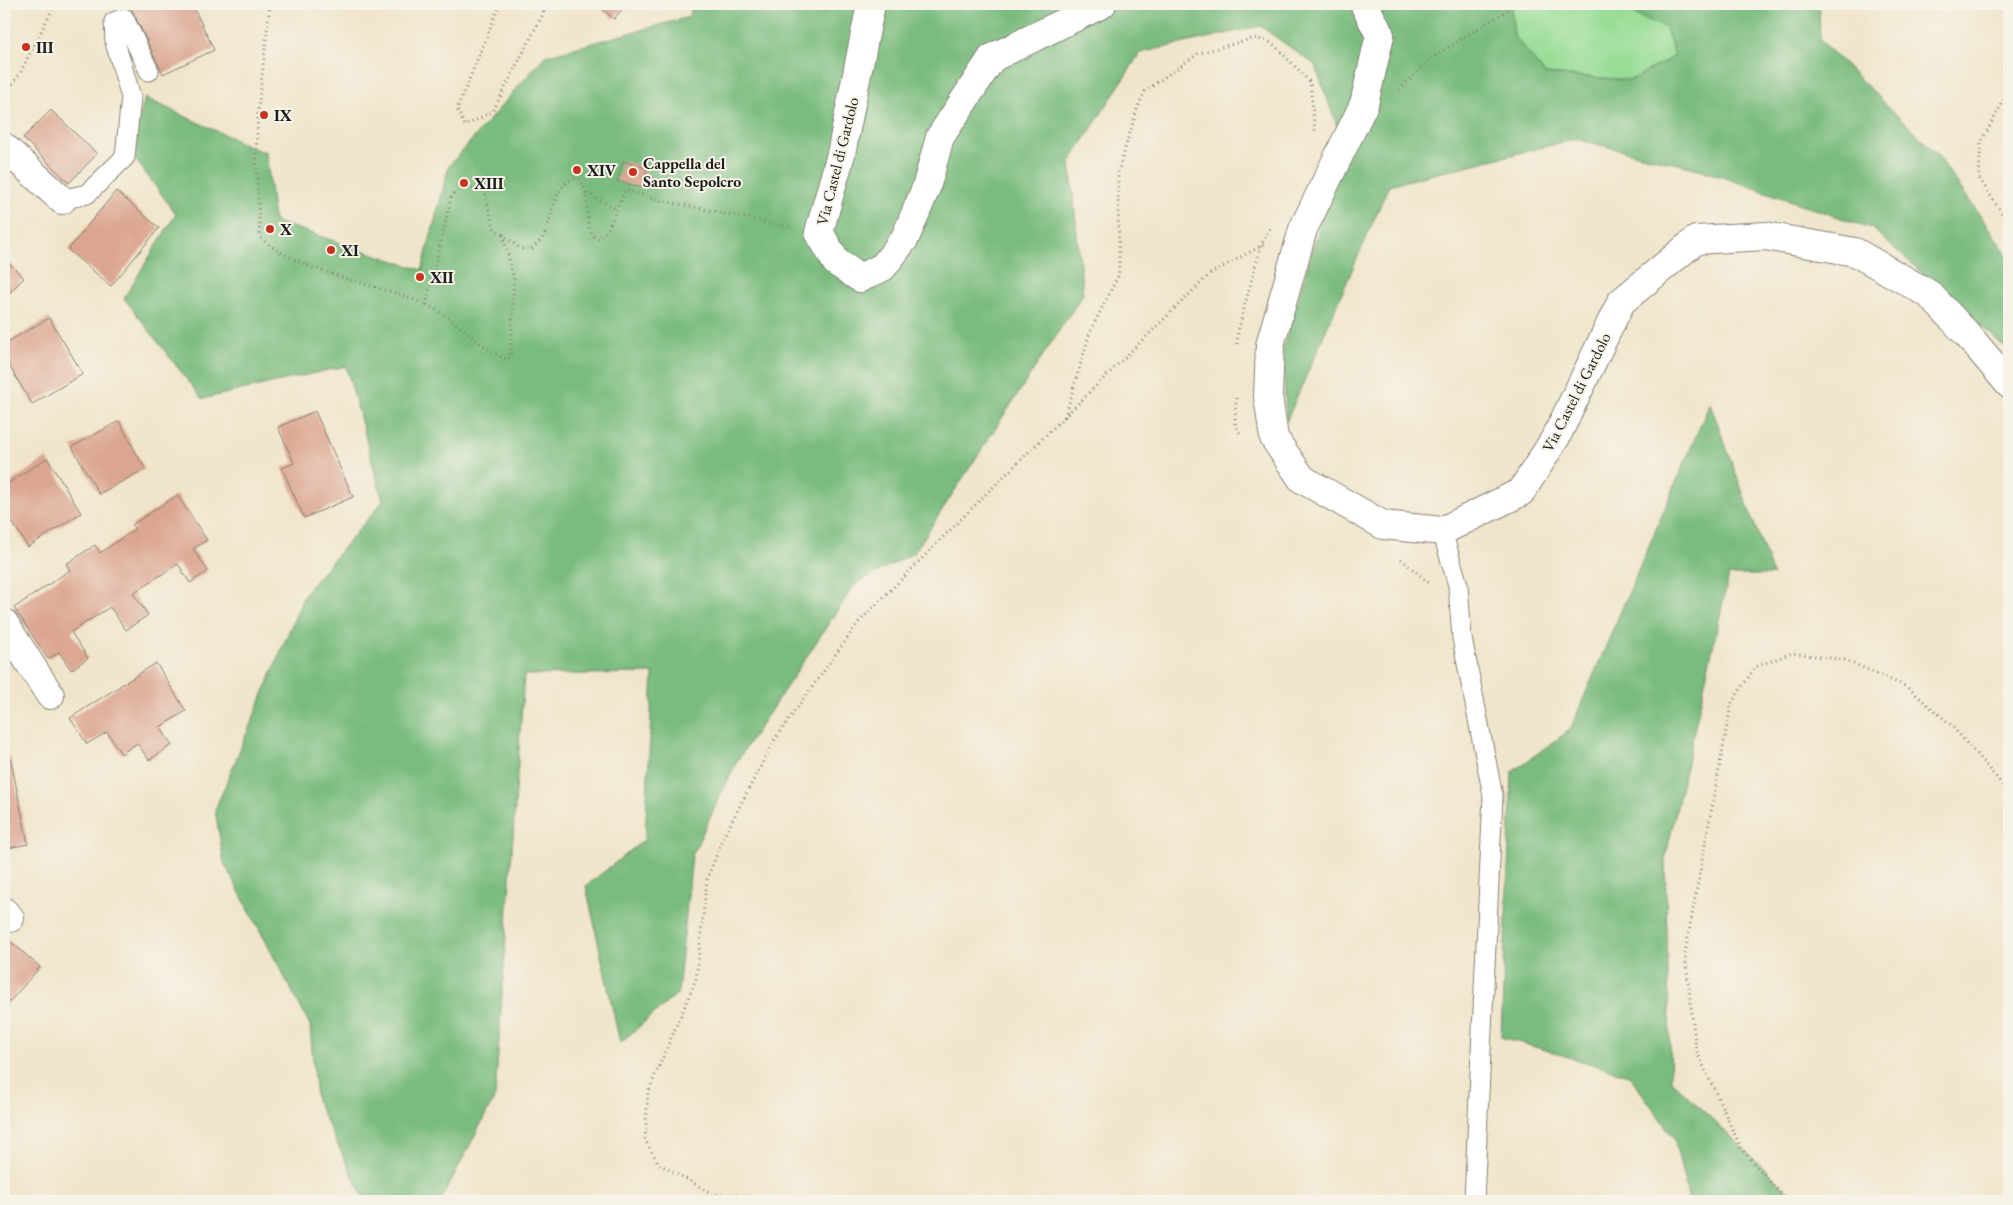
<svg xmlns="http://www.w3.org/2000/svg" width="2013" height="1205" viewBox="0 0 2013 1205" font-family="'EB Garamond',serif">
  <rect width="100%" height="100%" fill="#f7f3e8"/>
  <filter id="ink" filterUnits="userSpaceOnUse"><feTurbulence type="fractalNoise" baseFrequency=".02" numOctaves="2"/><feDisplacementMap in="SourceGraphic" scale="10" xChannelSelector="R" yChannelSelector="G"/><feConvolveMatrix kernelMatrix="1 2 1 2 8 2 1 2 1" color-interpolation-filters="sRGB"/></filter>
  <filter id="wash" filterUnits="userSpaceOnUse"><feTurbulence type="fractalNoise" baseFrequency=".0096" numOctaves="4" result="noise"/><feDisplacementMap in="SourceGraphic" scale="20" xChannelSelector="R" yChannelSelector="G"/><feGaussianBlur stdDeviation="1.12" result="paint"/><feColorMatrix in="noise" values="0 0 0 0 0 0 0 0 0 0 0 0 0 0 0 0 0 1.4 0 .05"/><feComposite in="paint" operator="in"/></filter>
  <g filter="url(#wash)">
    <rect width="100%" height="100%" fill="#f0e5cb"/>
    <path fill="#98dd96" stroke="#5a7c59" d="M1520 4H1611L1666 28 1675 56 1631 80 1545 74 1514 36 1511 8Z"/>
    <path fill="#7abc7f" stroke="#4b6c4e" d="M693 4H1520L1511 8 1514 36 1545 74 1631 80 1675 56 1666 28 1611 4H1819L1820 40 1936 153 2009 257V351L1873 229 1699 169 1576 139 1389 185 1286 422 1283 348 1344 145 1315 65 1260 26 1140 53 1070 162 1083 294 914 553 855 584 737 761 692 855 678 993 620 1043 586 886 645 839 653 673 524 675 495 1097 442 1198 444 1201H365L316 1100 310 1025 224 863 215 810 305 593 383 501 346 366 202 399 124 298 176 214 130 152 145 98 260 151H266L274 221 422 270 449 166 545 56 689 17Z
      M1710 403 1773 575H1729L1665 860 1671 1080 1798 1201H1689L1674 1138 1629 1075 1501 1037 1512 772 1570 730Z"/>
    <g id="blocks">
      <path fill="#dba691" d="M129 4H192L214 50 163 74Z
        M596 4H626L614 19Z
        M51 110 97 154 69 183 23 138Z
        M623 161 647 168 642 188 617 181Z
        M116 191 159 228 111 286 68 250Z
        M4 258 24 278 6 296 4 295Z
        M49 318 83 374 32 404 4 357V344Z
        M315 411 353 497 304 518 282 468 294 463 278 427Z
        M119 421 145 469 99 494 72 447Z
        M47 458 81 513 28 547 4 509V486Z
        M177 495 207 540 193 549 208 571 190 583 178 564 133 593 148 615 126 630 110 607 71 632 88 658 71 670 59 652 48 659 14 608 70 570 66 564 95 545 100 553 135 529 132 525Z
        M156 663 186 711 160 727 172 745 149 760 137 743 121 754 107 732 87 744 70 718Z
        M10 756 28 844 4 849V757Z
        M4 936 40 967 4 1008Z"/>
    </g>
  </g>
  <g filter="url(#ink)">
    <use href="#blocks" fill-opacity="0" stroke="#868074" stroke-width="1"/>
    <g fill="none" stroke-linecap="round" stroke-linejoin="round">
      <defs>
        <path id="lane" d="M62 200 87 194 125 157 131 97 115 42 114 22 124 18 149 71
          M1442 531 1458 585 1462 638 1493 796 1474 1201"/>
        <path id="street" d="M871 4 841 154 819 232 836 262 860 278 883 267 905 238 926 188 940 137 992 58 1102 4
          M1364 4 1380 35 1364 104 1303 229 1270 345 1268 396 1274 438 1302 479 1383 525 1442 531 1521 492 1556 437 1621 302 1696 240 1765 236 1855 252 1929 294 1966 333 2009 384
          M4 147 62 200
          M4 623 50 695
          M4 912 10 918"/>
      </defs>
      <use href="#lane" stroke="#868074" stroke-width="21"/>
      <use href="#street" stroke="#868074" stroke-width="30"/>
      <path stroke="#868074" stroke-width="3" stroke-dasharray="1 4" stroke-linecap="butt" d="M270 4 258 111 256 157 260 237C298 273 376 283 425 304 455 317 477 346 507 360L511 356 514 280 503 234
        M500 4 457 109 465 126 493 111 548 4
        M1399 90 1433 57 1511 8
        M2009 91 1981 142 1979 178 2009 224
        M4 97 20 73 55 4
        M587 193 617 210
        M426 305 452 194C465 189 472 185 485 193L494 228 521 249H532C536 245 540 241 543 237 553 218 553 181 578 178 595 195 579 233 599 239L608 229 626 189 650 198 789 227
        M1237 344 1238 331 1261 245 1270 228
        M1236 398 1235 424 1241 435
        M1065 417 1090 332 1119 274 1118 172 1137 109 1145 91 1199 53 1255 38 1272 43 1310 82 1315 133
        M1401 559 1430 584
        M767 1201 741 1195 713 1194 659 1164 645 1140 648 1092 696 980 707 879 723 838 775 739 859 622 987 493 1211 273 1267 243
        M1787 1201 1741 1148 1696 1050 1685 953 1731 704 1755 667 1792 653 1845 660 1907 687 1951 725 2009 792"/>
      <use href="#lane" stroke="#fff" stroke-width="19"/>
      <use href="#street" stroke="#fff" stroke-width="28"/>
    </g>
  </g>
  <g fill="#c8321e" stroke="#f7f3e8" stroke-width="2">
    <circle cx="26" cy="47" r="5"/>
    <circle cx="264" cy="115" r="5"/>
    <circle cx="577" cy="170" r="5"/>
    <circle cx="633" cy="172" r="5"/>
    <circle cx="464" cy="183" r="5"/>
    <circle cx="270" cy="229" r="5"/>
    <circle cx="331" cy="250" r="5"/>
    <circle cx="420" cy="277" r="5"/>
  </g>
  <g text-anchor="middle" stroke-width="4" stroke-linejoin="round" paint-order="stroke">
    <g font-size="16" font-weight="bold" fill="#1c1c1c" stroke="#f7f3e8" text-anchor="start">
      <text x="36" y="53">III</text>
      <text x="274" y="121">IX</text>
      <text x="643" y="169">Cappella del<tspan x="643" dy="18">Santo Sepolcro</tspan></text>
      <text x="587" y="176">XIV</text>
      <text x="474" y="189">XIII</text>
      <text x="280" y="235">X</text>
      <text x="341" y="256">XI</text>
      <text x="430" y="283">XII</text>
    </g>
    <g font-size="16" fill="#1c1c1c" stroke="#f7f3e8">
      <text transform="translate(837 161) rotate(-76)" y="6">Via Castel di Gardolo</text>
      <text transform="translate(1576 392) rotate(-63)" y="6">Via Castel di Gardolo</text>
    </g>
  </g>
  <rect width="2013" height="1205" fill="none" stroke="#f7f3e8" stroke-width="20"/>
</svg>
